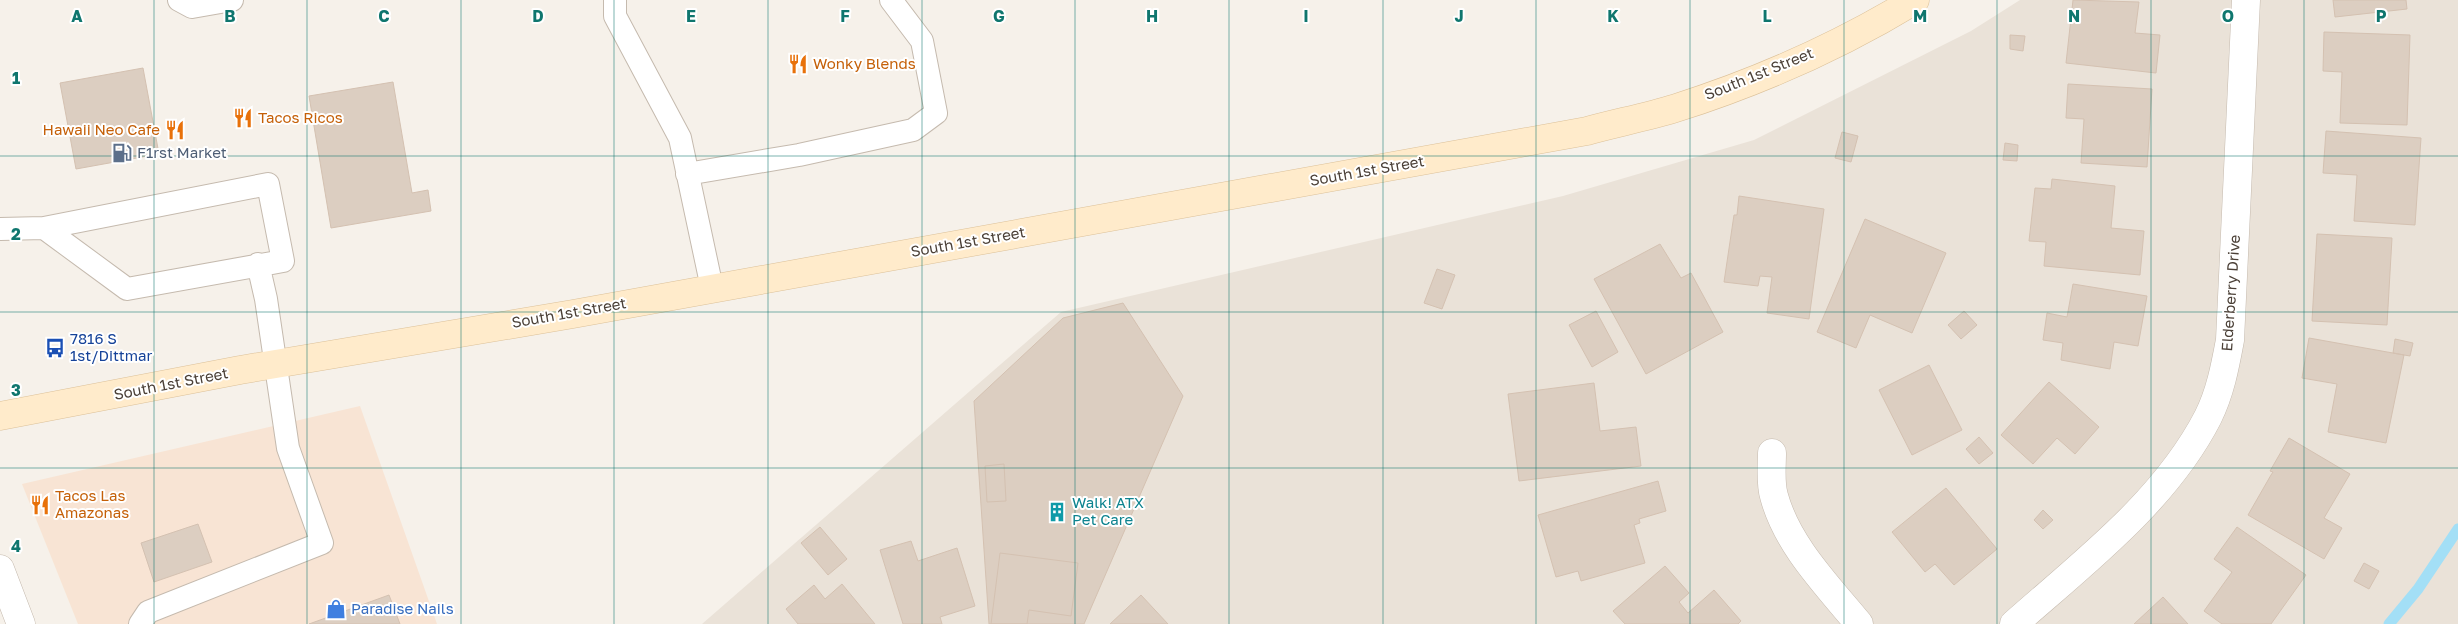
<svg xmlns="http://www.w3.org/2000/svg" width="2458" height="624" viewBox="0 0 2458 624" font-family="'Golos Text',sans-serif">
  <rect width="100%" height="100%" fill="#f6f1ea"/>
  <path fill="#eae2d8" d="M2020 0H2458V624H702L1061 312 1563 196 1754 140 1971 31Z"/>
  <path fill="#f8e4d4" d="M360 406 437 624H78L22 484Z"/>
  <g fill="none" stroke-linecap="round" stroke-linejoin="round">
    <path stroke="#a3dff6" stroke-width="11" d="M2389 624 2418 589 2458 529"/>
  </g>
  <path fill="#dccec1" stroke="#d4c1b1" d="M2073 0 2139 2 2135 33 2160 35 2156 73 2066 63Z
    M2333 0H2406L2407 9 2335 17Z
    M2324 32 2410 35 2407 125 2340 123 2342 72 2323 71Z
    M2010 35 2025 36 2023 51 2010 49Z
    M143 68 159 154 76 169 60 83Z
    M393 82 412 193 428 190 431 211 331 228 309 96Z
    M2068 84 2152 89 2147 167 2081 163 2084 119 2066 118Z
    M2326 131 2421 138 2415 225 2354 221 2357 175 2323 173Z
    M1842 132 1858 136 1851 162 1835 158Z
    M2005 143 2018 145 2017 161 2003 160Z
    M2052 179 2115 186 2111 228 2144 231 2140 275 2044 266 2046 242 2029 241 2035 188 2051 189Z
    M1739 196 1824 209 1809 319 1767 313 1772 277 1760 276 1758 286 1724 282 1734 215H1737Z
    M1865 219 1946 253 1912 333 1870 315 1856 348 1817 332Z
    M2317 234 2392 238 2387 325 2312 321Z
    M1660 244 1681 278 1691 273 1723 332 1646 374 1594 279Z
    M1437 269 1455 275 1442 309 1424 303Z
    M2073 284 2147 296 2138 346 2114 342 2110 369 2061 360 2063 343 2043 340 2047 313 2067 317Z
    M1123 303 1183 396 1084 624H989L974 401 1063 318Z
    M1596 311 1618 352 1592 367 1569 325Z
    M1964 311 1977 325 1961 339 1948 325Z
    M2309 338 2404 355 2386 443 2328 432 2337 384 2302 378Z
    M2395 339 2413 343 2410 356 2393 353Z
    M1929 365 1962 430 1912 455 1879 390Z
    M2049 382 2099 427 2075 454 2057 438 2033 464 2001 435Z
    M1594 383 1600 431 1636 427 1641 466 1519 481 1508 394Z
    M1979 437 1993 453 1979 464 1966 449Z
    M2289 438 2350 474 2324 518 2342 528 2324 559 2248 515 2271 475 2273 472 2270 471Z
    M1004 464 1006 501 987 502 985 466Z
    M1658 481 1666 511 1639 519 1640 523 1634 525 1645 563 1581 581 1578 571 1556 577 1538 515Z
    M1946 488 1997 549 1954 585 1935 564 1925 572 1892 532Z
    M2043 510 2053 520 2043 529 2034 520Z
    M198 524 212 562 154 582 141 543Z
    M820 527 847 559 828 575 801 543Z
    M2237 527 2306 575 2271 624H2222L2204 611 2232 572 2214 559Z
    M911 541 918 561 957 548 975 606 940 617 942 624H903L880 550Z
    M1000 553 1078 563 1071 616 1029 610 1027 624H991Z
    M2364 563 2379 571 2369 589 2354 581Z
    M1665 566 1689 593 1679 602 1688 613 1714 590 1741 621 1738 624H1625L1613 611Z
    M842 584 875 624H798L786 609 814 585 825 599Z
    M389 595 400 624H309Z
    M1141 595 1168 624H1110Z
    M2163 597 2188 624H2134Z"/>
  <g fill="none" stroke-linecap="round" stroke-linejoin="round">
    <defs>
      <path id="service" d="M179 0 192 7 232 0
        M615 0V16L680 138 712 288
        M687 174 799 155 913 130 936 113 922 41 891 0
        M0 229 44 228 268 184 283 261 127 289 44 228
        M140 624 148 612 322 543 288 448 266 299 258 264"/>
      <path id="minor" d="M1772 453C1772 466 1770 483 1774 496 1787 545 1827 585 1859 624
        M2014 624C2083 563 2165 501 2208 417 2220 393 2225 367 2230 340L2246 0"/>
      <path id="tertiary" d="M0 569 21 624"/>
      <path id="secondary" d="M0 416 240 370 573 314 1587 131C1616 123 1647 117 1676 108 1758 82 1841 45 1915 0"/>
    </defs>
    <use href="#service" stroke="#c5baae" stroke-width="24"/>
    <use href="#minor" stroke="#c5baae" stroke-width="29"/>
    <use href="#tertiary" stroke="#c5baae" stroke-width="29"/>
    <use href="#secondary" stroke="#dcc199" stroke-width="29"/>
    <use href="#service" stroke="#fff" stroke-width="22"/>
    <use href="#minor" stroke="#fff" stroke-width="28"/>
    <use href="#tertiary" stroke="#fff" stroke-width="28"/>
    <use href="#secondary" stroke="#ffebcb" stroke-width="28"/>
  </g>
  <path fill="none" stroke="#0f766e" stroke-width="1" stroke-opacity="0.55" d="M154 0V624M307 0V624M461 0V624M614 0V624M768 0V624M922 0V624M1075 0V624M1229 0V624M1383 0V624M1536 0V624M1690 0V624M1844 0V624M1997 0V624M2151 0V624M2304 0V624M0 156H2458M0 312H2458M0 468H2458"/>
  <defs>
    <symbol id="restaurant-bare" viewBox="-9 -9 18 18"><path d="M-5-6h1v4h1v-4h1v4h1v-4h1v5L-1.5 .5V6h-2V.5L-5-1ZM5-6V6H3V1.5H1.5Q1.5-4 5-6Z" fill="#e8710a" stroke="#fff" stroke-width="2.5" paint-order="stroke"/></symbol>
    <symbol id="fuel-bare" viewBox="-9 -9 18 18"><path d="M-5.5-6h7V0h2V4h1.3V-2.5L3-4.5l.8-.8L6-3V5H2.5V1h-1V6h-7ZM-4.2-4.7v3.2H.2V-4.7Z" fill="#5c6f8a" stroke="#fff" stroke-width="2.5" paint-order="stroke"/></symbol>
    <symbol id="bus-bare" viewBox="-9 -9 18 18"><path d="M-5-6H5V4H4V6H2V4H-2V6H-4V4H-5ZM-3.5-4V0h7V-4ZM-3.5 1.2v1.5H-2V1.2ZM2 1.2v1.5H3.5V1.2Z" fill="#1a4fb4" stroke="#fff" stroke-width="2.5" paint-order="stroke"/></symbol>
    <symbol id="building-bare" viewBox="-9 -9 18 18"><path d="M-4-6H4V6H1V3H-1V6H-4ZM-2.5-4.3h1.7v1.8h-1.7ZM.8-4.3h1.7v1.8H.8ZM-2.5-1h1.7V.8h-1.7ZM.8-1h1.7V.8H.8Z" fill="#0f9aa8" stroke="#fff" stroke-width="2.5" paint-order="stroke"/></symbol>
    <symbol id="shop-bare" viewBox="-9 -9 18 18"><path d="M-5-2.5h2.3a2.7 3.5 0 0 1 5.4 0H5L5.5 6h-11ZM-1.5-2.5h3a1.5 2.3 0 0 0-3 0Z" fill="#3f7fe0" stroke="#fff" stroke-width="2.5" paint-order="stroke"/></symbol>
  </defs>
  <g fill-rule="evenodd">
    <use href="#restaurant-bare" x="784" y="50" width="28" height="28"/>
    <use href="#restaurant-bare" x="229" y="104" width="28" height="28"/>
    <use href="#restaurant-bare" x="161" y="116" width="28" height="28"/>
    <use href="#fuel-bare" x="108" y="139" width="28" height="28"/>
    <use href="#bus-bare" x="41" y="334" width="28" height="28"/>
    <use href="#restaurant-bare" x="26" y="491" width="28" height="28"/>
    <use href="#building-bare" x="1043" y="498" width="28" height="28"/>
    <use href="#shop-bare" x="322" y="595" width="28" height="28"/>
  </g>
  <g text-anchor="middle" stroke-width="4" stroke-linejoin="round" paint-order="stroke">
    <g font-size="15" fill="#c56008" stroke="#fff" text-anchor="start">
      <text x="813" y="69">Wonky Blends</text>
      <text x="258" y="123">Tacos Ricos</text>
      <text x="160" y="135" text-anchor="end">Hawaii Neo Cafe</text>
      <text x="55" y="501">Tacos Las<tspan x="55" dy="17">Amazonas</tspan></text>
    </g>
    <g font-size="15" fill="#4b4037" stroke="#fff">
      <text transform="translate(1759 74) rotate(-22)" y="5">South 1st Street</text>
      <text transform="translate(1367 171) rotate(-10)" y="5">South 1st Street</text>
      <text transform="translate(968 242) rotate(-10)" y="5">South 1st Street</text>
      <text transform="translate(2231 293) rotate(-86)" y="5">Elderberry Drive</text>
      <text transform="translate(569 313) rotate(-10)" y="5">South 1st Street</text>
      <text transform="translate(171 384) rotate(-11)" y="5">South 1st Street</text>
    </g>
    <g font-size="15" fill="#4e5e75" stroke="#fff" text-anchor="start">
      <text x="137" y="158">F1rst Market</text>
    </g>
    <g font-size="15" fill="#164399" stroke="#fff" text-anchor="start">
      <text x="70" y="344">7816 S<tspan x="70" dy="17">1st/Dittmar</tspan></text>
    </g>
    <g font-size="15" fill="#0d838f" stroke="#fff" text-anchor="start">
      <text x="1072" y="508">Walk! ATX<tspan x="1072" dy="17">Pet Care</tspan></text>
    </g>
    <g font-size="15" fill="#366cbe" stroke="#fff" text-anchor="start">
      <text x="351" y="614">Paradise Nails</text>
    </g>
  </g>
  <g font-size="16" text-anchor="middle" font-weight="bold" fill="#0f766e" stroke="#fff" stroke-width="4" stroke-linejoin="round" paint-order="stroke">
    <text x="77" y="22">A</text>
    <text x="230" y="22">B</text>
    <text x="384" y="22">C</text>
    <text x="538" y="22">D</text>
    <text x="691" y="22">E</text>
    <text x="845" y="22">F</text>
    <text x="999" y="22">G</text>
    <text x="1152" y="22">H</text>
    <text x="1306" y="22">I</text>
    <text x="1459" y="22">J</text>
    <text x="1613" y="22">K</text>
    <text x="1767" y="22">L</text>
    <text x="1920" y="22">M</text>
    <text x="2074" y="22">N</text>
    <text x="2228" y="22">O</text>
    <text x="2381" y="22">P</text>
    <text x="16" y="84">1</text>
    <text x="16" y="240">2</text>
    <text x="16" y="396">3</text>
    <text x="16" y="552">4</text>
  </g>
</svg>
